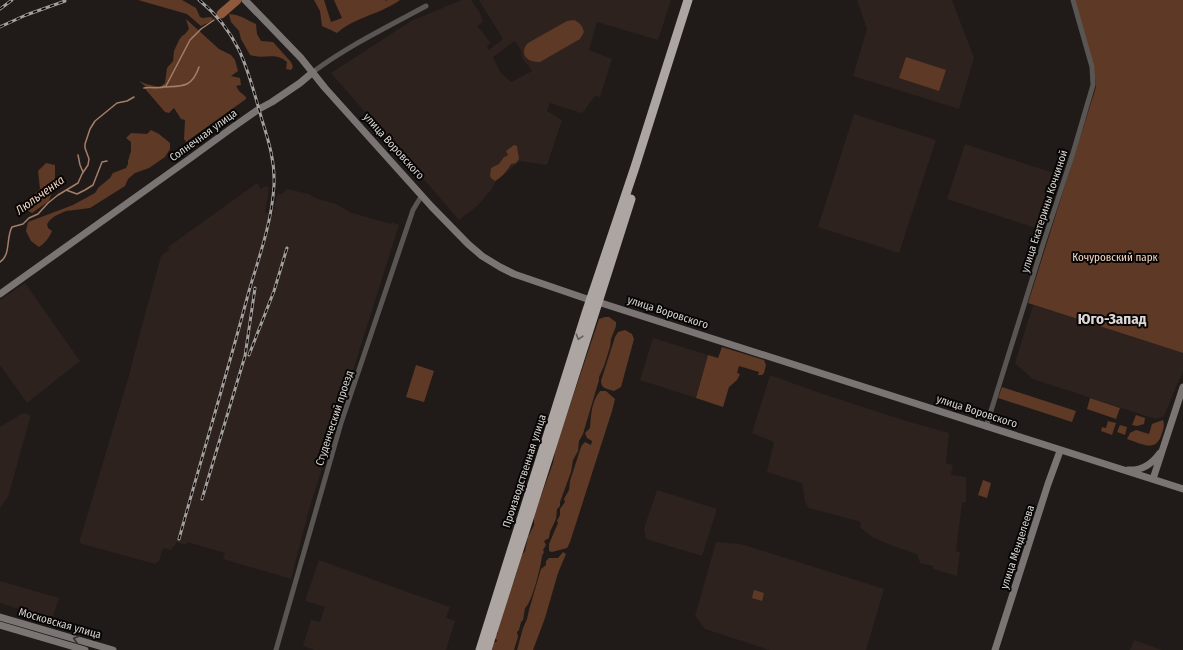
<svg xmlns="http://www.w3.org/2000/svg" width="1183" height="650" viewBox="0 0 1183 650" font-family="'Fira Sans Condensed',sans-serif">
  <rect width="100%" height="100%" fill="#201b18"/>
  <path fill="#2d221d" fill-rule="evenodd" d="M462 0H471L480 13 483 22 477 26 491 43 487 46 489 50 503 39 479 0H671L658 40 597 22 589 50 612 59 600 97 595 96 583 112 581 113 550 103 547 111 562 120 547 165 520 161 495 182 492 189 477 206 459 220 331 73 411 21ZM515 41 521 50 522 58 532 71 511 82 500 72 493 57Z
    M857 0H952L974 58 959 109 853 76 867 29Z
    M854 114 936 140 899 253 818 227Z
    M965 144 1060 175 1042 230 947 199Z
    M257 183 261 189 265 186 269 187 268 196 265 212 273 214 277 194H282L287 189 309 194 315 198 336 204 352 213 391 224 392 222 399 225 309 510 291 579 223 559 225 553 187 542 186 545 176 542 175 546H173L172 550 163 548 159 561 155 564 79 543 130 372 133 359 161 256 169 250 168 247Z
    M25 283 80 361 27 403 0 365V300Z
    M1033 305 1183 353V371L1164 416 1156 419 1149 417 1033 379 1015 363Z
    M653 338 708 355 696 398 640 380Z
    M770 375 820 393 903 420 949 433 946 463 953 465 951 475 966 477V502L962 503 956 551 960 552 957 576 933 569V566L920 563 917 554 893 546 872 537 860 527 861 522 809 508 805 502 802 483 767 472 774 442 752 433Z
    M23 413 31 415 8 497 0 508V427Z
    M657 490 717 509 702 556 646 539 644 529Z
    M716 542 741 544 884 589 866 650H769L705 629 695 616Z
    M319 560 344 569 396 588 450 607 446 618 455 621 446 650H315L303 646 311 620 320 622 325 607 305 601Z
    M0 581 59 598 52 619 0 603Z
    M1134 640 1162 650H1130Z"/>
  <path fill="#5e3926" d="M138 0H182L196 8 200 17 203 18 210 17 213 18 212 21 201 26 187 14Z
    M314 0H324L331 22 342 18 334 0H386L385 1 388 0H400C381 14 355 17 337 33L322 26 320 11Z
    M1075 0H1183V353L1028 303 1096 87 1094 68Z
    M229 14C241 15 245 19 256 24L257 34 261 41 273 42 291 62 293 67 291 70 286 69 287 62C274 51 265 60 250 55L241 39 239 31 231 22Z
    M186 19 219 49 231 55 235 60 238 71 231 76 240 78 241 85 236 86 239 91 246 97V99L186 142 184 139 185 120 181 119 174 108 169 113 165 112 146 90 145 86 139 81 146 84 160 87 165 83 167 68 173 61 174 51 179 40 182 36 185 34 189 29Z
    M574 20C580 23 582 25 584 32L580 39 540 62C528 63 518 54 528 43L567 21Z
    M906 57 946 70 939 91 899 78Z
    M151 130 159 134 170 143V149L165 157 149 168 135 173 128 179 125 186 90 208 66 211 55 216 50 220 47 224 48 228 52 231C49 238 46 242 39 247L31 241 26 231 28 222 73 205 95 193 99 187 110 178 113 173 126 168 128 164V161L131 151V142L126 138 131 133 147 134Z
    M514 145 517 146 519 159 516 163 511 164C507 171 502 177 495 181L492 179 490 176 491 168 499 164 504 157 507 156 508 155 506 151Z
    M46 163 55 165V184L49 201 32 213 20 206 40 189 38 171Z
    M605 317H609L616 322V326L611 339 610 347 604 366 599 377V380L583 434 579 441 578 451 573 460 571 472 560 502V506L557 509 556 519 550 532 549 538 544 541 546 545 543 550 544 552 542 556C541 566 532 603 525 608L523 620 521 622 519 630 517 632 518 637 514 650H490L493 642H496L497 640 494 638V635L498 634 497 629 511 583 514 581 522 555 525 551 528 537 534 525V516L553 463 556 447 599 319Z
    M625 330 632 334 634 339 621 387 614 391C608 389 601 389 601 381L615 337 618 332Z
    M722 347 764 360 766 365 764 373 762 375H758L759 372 739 366 737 373 740 374 737 380 729 387 723 407 696 398 708 355 718 358Z
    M416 365 434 371 424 402 406 397Z
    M1002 387 1076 411 1072 422 998 398Z
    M600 391H606L615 399 612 411 570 542 567 548 552 552 549 551V544L558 523 557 521 560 515V509L565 502 564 499 569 490 570 481 580 450 582 445 585 442 591 445 592 441 587 438 585 433 590 428C591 416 591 402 600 391Z
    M1090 398 1120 408 1116 419 1087 409Z
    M1136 415 1145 418 1144 424 1137 426 1132 425Z
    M1163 420C1165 426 1163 430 1161 436 1155 453 1140 443 1127 439L1130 433 1136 430 1149 434 1152 424Z
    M1108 421 1116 423 1112 435 1101 431 1102 427 1106 428Z
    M1120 425 1127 427 1125 435 1117 432Z
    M983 480 991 483 987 498 978 495Z
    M563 552 566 554 558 573 545 618 533 650H517L523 628 527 619 529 610 541 569 546 565V561L549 558H558Z
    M754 590 764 593 762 601 752 598Z"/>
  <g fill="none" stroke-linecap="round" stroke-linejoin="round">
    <path stroke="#a57e69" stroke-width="1.5" d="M164 87C182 86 192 88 199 67
      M144 88C152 86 158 90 166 86L190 40 201 29 214 20
      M78 155 80 165 83 172
      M66 190 77 194 85 190 93 185 102 162 107 161
      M0 262C11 255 6 237 12 227L23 224 29 218 38 214 48 203 58 195 78 183 82 174 88 165 89 159 85 148V144L90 129 95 121 117 103 127 101 134 97"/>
    <path stroke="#8f593c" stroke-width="9" d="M221 14 237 0"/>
    <path stroke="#585553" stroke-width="5" d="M313 72C348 46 387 27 426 6
      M986 427 1044 241 1073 153 1093 85 1092 67 1073 0
      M276 650 341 423 413 210 422 195"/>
    <path stroke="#7a7573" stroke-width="7" d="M245 0 301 58 325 88 431 206 468 244 482 256 500 267 514 274 590 300
      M0 294 192 157 229 130 259 109 272 102 300 83 313 72
      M598 302 1183 489
      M1128 470C1142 471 1152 464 1160 453
      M1153 479 1183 387
      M0 617 113 650
      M0 625 85 650
      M995 650 1048 484 1060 451"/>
    <path stroke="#aca5a2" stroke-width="9" d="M480 650 586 313 635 167 688 0
      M487 650 631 199"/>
    <defs>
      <path id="rail" d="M0 9 12 0
        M0 27 26 15 65 1
        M249 355 274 291 287 248
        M202 499 245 356 255 288
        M179 539C202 456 227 374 249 291 259 257 272 222 274 185 275 162 269 142 262 120 248 71 241 34 199 0"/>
    </defs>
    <use href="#rail" stroke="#a39f9d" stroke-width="3"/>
    <use href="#rail" stroke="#080605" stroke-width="1.5" stroke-dasharray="4.5" stroke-linecap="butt"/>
  </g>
  <defs><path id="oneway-chevron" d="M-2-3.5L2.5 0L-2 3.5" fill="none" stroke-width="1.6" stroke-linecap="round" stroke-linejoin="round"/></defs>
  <use stroke="#625d5b" href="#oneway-chevron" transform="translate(579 337) rotate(107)"/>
  <use stroke="#363231" href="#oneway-chevron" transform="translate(76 639) rotate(-163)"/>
  <g text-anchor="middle" stroke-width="4" stroke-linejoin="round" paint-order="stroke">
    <g font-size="11" fill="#d7d4d2" stroke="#080605">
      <text transform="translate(203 135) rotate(-36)" y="4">Солнечная улица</text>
      <text transform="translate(394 146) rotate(48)" y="4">улица Воровского</text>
      <text transform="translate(1044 211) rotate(-72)" y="4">улица Екатерины Кочкиной</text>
      <text transform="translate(668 312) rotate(18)" y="4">улица Воровского</text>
      <text transform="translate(977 411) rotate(18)" y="4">улица Воровского</text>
      <text transform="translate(334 418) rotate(-72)" y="4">Студенческий проезд</text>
      <text transform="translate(524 471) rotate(-72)" y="4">Производственная улица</text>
      <text transform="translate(1017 547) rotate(-72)" y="4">улица Менделеева</text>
      <text transform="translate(60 623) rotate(16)" y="4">Московская улица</text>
    </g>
    <g font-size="11" fill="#f7d5c3" stroke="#080605">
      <text x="1115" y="261">Кочуровский парк</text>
    </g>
    <g font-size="12" font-style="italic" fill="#f3d1bf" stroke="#080605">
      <text transform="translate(40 195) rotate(-36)" y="4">Люльченка</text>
    </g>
    <g font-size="15" font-weight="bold" fill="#ded6d3" stroke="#080605">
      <text x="1112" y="324">Юго-Запад</text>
    </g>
  </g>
</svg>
